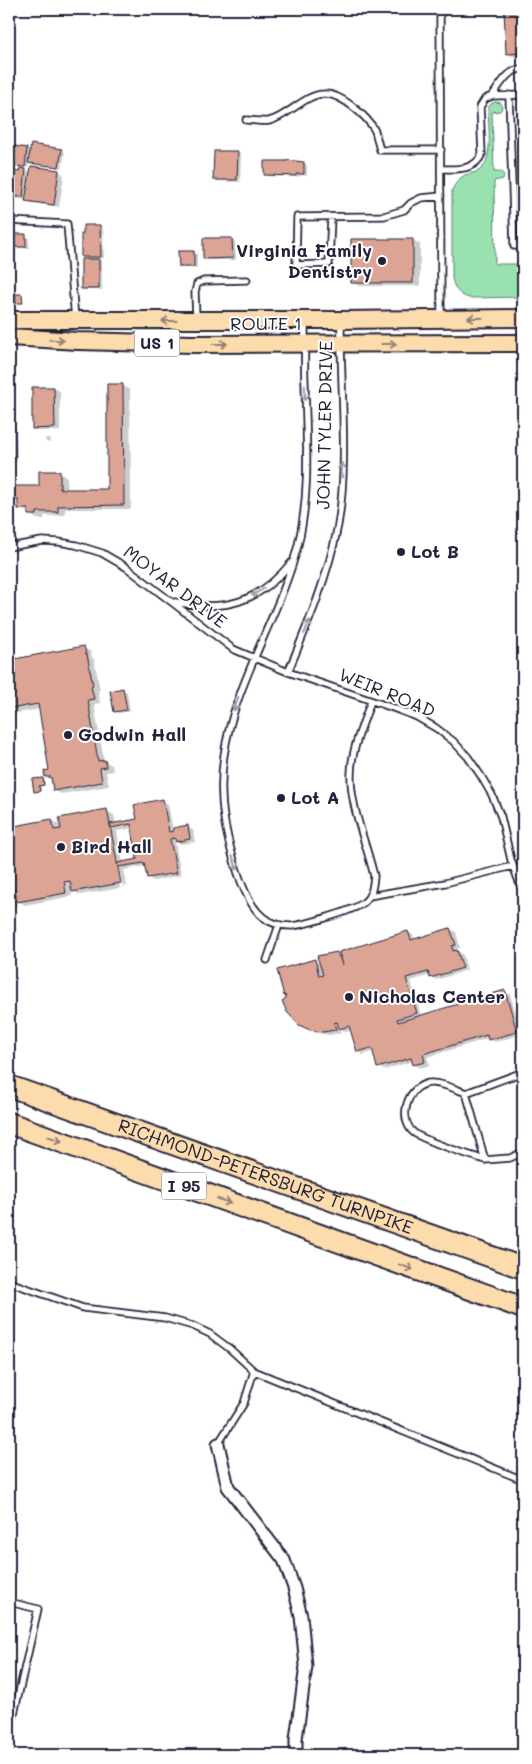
<svg xmlns="http://www.w3.org/2000/svg" width="532" height="1764" viewBox="0 0 532 1764" font-family="Mali,sans-serif">
  <rect width="100%" height="100%" fill="#fff"/>
  <filter id="ink" filterUnits="userSpaceOnUse"><feTurbulence type="fractalNoise" baseFrequency=".02" numOctaves="2"/><feDisplacementMap in="SourceGraphic" scale="10" xChannelSelector="R" yChannelSelector="G"/><feConvolveMatrix kernelMatrix="1 2 1 2 8 2 1 2 1" color-interpolation-filters="sRGB"/></filter>
  <g filter="url(#ink)">
    <path fill="#99e1af" stroke="#5e8275" d="M495 102 501 103 502 108 500 111 492 112 494 172H501L504 175 503 179 494 181 495 264H523V297L469 298C458 295 454 288 452 278V190C455 184 459 178 465 175 470 173 476 173 480 170 494 159 488 125 488 108L491 104Z"/>
    <path fill="#0003" fill-rule="evenodd" d="M505 9H523V57H514L507 53Z
      M27 149 31 152 62 150 65 152 62 168 33 164 29 162 28 168 14 165Z
      M237 152 241 154 240 182 218 181 214 179Z
      M304 163 307 165V176L299 175V177L269 176 265 174Z
      M32 167 59 171 64 175 59 207 32 203 27 199H9V175L20 173 21 168 31 173Z
      M84 226H100L103 228 104 258H96L102 262V290H86L83 288 89 260 83 257Z
      M26 236 29 238V248H15L12 246Z
      M232 239 235 241 236 260H208L204 258Z
      M413 240 420 244V286H359L352 282Z
      M194 252 197 254V268H183L180 266Z
      M9 385 13 387 17 461H9Z
      M108 386H123L130 390 131 509H65V515L44 516V519H37L30 515V513L19 508V502H13L9 500V488H40V473H60L67 477V490H108Z
      M33 388H54L60 391V431H39L34 428Z
      M45 438H50V443L46 442Z
      M84 648 91 652 92 658 94 659 100 690H98L100 703 94 704 104 761 112 765 113 771 106 772 109 786 61 794 54 790 52 780 46 777 51 771 40 709 12 714 9 712V661Z
      M123 690 127 692 130 711 119 713 115 711Z
      M43 779 45 785 40 786 41 791 37 792 35 791Z
      M163 801 168 804 173 830 187 827 193 830 195 842 182 844 175 842 181 875 153 881 148 877 146 866 124 870 127 886 123 887 118 860 115 861 120 888 80 895 71 890 72 896 25 905 16 900 17 906 9 907V828L52 820 62 826 107 811 114 815 116 824 138 820ZM133 828 139 860 123 863 117 831Z
      M450 929 456 932 460 948 456 949 463 955 467 970 436 980 430 975 411 981 421 1016 504 991 510 994 522 1034 495 1042 489 1038 427 1057 430 1065 420 1068 414 1064 413 1061 384 1070 378 1067 374 1051 363 1055 358 1051 351 1030 346 1032 340 1028 341 1033 330 1035 317 1033 305 1027 287 999 315 961 320 964 336 953 342 956 408 932 413 935 415 940Z"/>
    <path fill="#dca494" stroke="#22223b" d="M504 9H523V53L506 54Z
      M31 144 62 149 59 167 28 163Z
      M15 146 27 148 25 167 13 166Z
      M214 151H238L237 180H213Z
      M287 160 304 162V174H296V176L264 175V161H287Z
      M31 166 59 170 54 205 25 201Z
      M20 168 26 169 23 197 9 196V174H13V171L19 172Z
      M83 225H100L101 257H81V234H83Z
      M10 234H26V247H10Z
      M203 238H232L233 258 203 259Z
      M351 239H413V283H351Z
      M178 251H194V267H179Z
      M81 259H99V289H81Z
      M15 294H22L23 303H15Z
      M107 384H123L124 505 58 506V512H37V515H28V509H18V499H9V486H39V471H60V489H107Z
      M32 387H54L55 428 32 429Z
      M9 397 12 459H9Z
      M84 646 86 654H87L93 686H91L94 699 88 700 98 761 105 760 106 767 100 768 102 782 53 791 51 777H45L44 771 49 770 38 704 9 709V660Z
      M123 688 127 710 114 712 110 691Z
      M43 778 44 785 39 786 40 791 34 792 32 779Z
      M163 799 169 832 173 831V828L188 825 190 839 176 842 175 838 170 839 177 873 147 878 144 863 118 867 117 863 137 859 131 824 111 828 110 824 137 819 134 805Z
      M107 809 121 883 72 892 70 881 64 882 66 893 17 902 15 890 9 892V827L52 819 54 830 61 829 59 818Z
      M450 928 456 945 452 946 453 951 457 950 463 968 430 978 428 972 406 978 417 1013 397 1019 398 1022 505 990 517 1032 488 1040 487 1035 423 1054 425 1062 413 1065 411 1058 377 1068 372 1048 357 1052 349 1026 339 1029 337 1022 334 1023 336 1030 323 1032 310 1030 299 1025 287 1012 282 1001 286 998 285 995 284 996 277 970 315 959 319 976 323 975 317 956 337 952 342 964H343L339 952 408 931 411 940Z"/>
    <g fill="none" stroke-linecap="round" stroke-linejoin="round">
      <defs>
        <path id="service" d="M440 9 441 317
          M509 95 514 246H523
          M492 96C501 84 508 69 523 69
          M246 120C254 120 262 122 269 121 286 118 305 94 324 94 341 93 368 117 375 131 377 137 378 144 380 150H441
          M441 169C456 169 475 171 482 154L480 107 485 99 492 96 523 95
          M331 217 329 264 296 265 297 217 384 216 404 210 411 203 421 198 441 196
          M9 221 67 224 75 319
          M196 318 195 292 197 284 204 281 247 280
          M305 323C305 343 304 363 305 383 306 437 311 492 298 545 276 631 217 705 222 797 223 826 240 900 263 917 270 923 281 926 291 926 304 925 353 911 363 903 372 896 373 887 374 876 367 845 350 806 351 775 351 750 363 724 371 701
          M9 547 42 541 59 542 76 545 102 553 126 567 233 649 288 672 393 708 417 717 436 728 453 741 468 757 481 776 492 795 501 817 511 860 523 893
          M175 602C225 612 258 603 291 563
          M288 672C308 624 328 577 338 525 349 461 340 386 341 320
          M369 896 445 883 513 866
          M267 960 279 925
          M523 1072 466 1093 485 1160 510 1158 523 1152
          M466 1093C455 1089 436 1080 425 1084 406 1090 399 1119 413 1132 423 1141 470 1155 485 1160
          M9 1282 83 1308 165 1318 193 1326 210 1334 230 1349 254 1371 244 1403 218 1444
          M254 1371 523 1480
          M9 1602 38 1609 9 1736"/>
        <path id="minor" d="M218 1444 228 1487 284 1560 294 1588 301 1616 306 1666 296 1739V1755"/>
        <path id="primary" d="M9 320H341L523 318
          M9 337 78 341 192 344 523 343"/>
        <g id="motorway">
          <path id="s1" d="M9 1086 523 1268"/>
          <path d="M9 1123 523 1308"/>
        </g>
      </defs>
      <use href="#service" stroke="#22223b" stroke-width="9"/>
      <use href="#minor" stroke="#22223b" stroke-width="15"/>
      <use href="#primary" stroke="#22223b" stroke-width="20"/>
      <use href="#motorway" stroke="#22223b" stroke-width="24"/>
      <use href="#service" stroke="#fff" stroke-width="5.5"/>
      <use href="#minor" stroke="#fff" stroke-width="11"/>
      <use href="#primary" stroke="#fcdcac" stroke-width="16"/>
      <use href="#motorway" stroke="#fcdcac" stroke-width="20"/>
    </g>
    <defs><path id="oneway-shaft" d="M-6 0H5M1.5-3L5.5 0L1.5 3" fill="none" stroke-width="1.6" stroke-linecap="round" stroke-linejoin="round" transform="scale(1.25)"/></defs>
    <g stroke="#8f7f74">
      <use href="#oneway-shaft" transform="translate(475 318) rotate(180)"/>
      <use href="#oneway-shaft" transform="translate(169 321) rotate(180)"/>
      <use href="#oneway-shaft" transform="translate(57 340) rotate(2)"/>
      <use href="#oneway-shaft" transform="translate(220 344)"/>
      <use href="#oneway-shaft" transform="translate(389 344)"/>
      <use href="#oneway-shaft" transform="translate(55 1139) rotate(20)"/>
      <use href="#oneway-shaft" transform="translate(224 1201) rotate(20)"/>
      <use href="#oneway-shaft" transform="translate(406 1267) rotate(20)"/>
    </g>
    <g stroke="#9c9ca7">
      <use href="#oneway-shaft" transform="translate(305 393) rotate(88)"/>
      <use href="#oneway-shaft" transform="translate(342 470) rotate(-90)"/>
      <use href="#oneway-shaft" transform="translate(258 592) rotate(150)"/>
      <use href="#oneway-shaft" transform="translate(307 627) rotate(-68)"/>
      <use href="#oneway-shaft" transform="translate(236 704) rotate(108)"/>
      <use href="#oneway-shaft" transform="translate(235 863) rotate(71)"/>
    </g>
  </g>
  <g fill="#22223b" stroke="#fff" stroke-width="2">
    <circle cx="382" cy="261" r="5"/>
    <circle cx="401" cy="552" r="5"/>
    <circle cx="68" cy="735" r="5"/>
    <circle cx="281" cy="798" r="5"/>
    <circle cx="61" cy="847" r="5"/>
    <circle cx="349" cy="997" r="5"/>
  </g>
  <g text-anchor="middle" stroke-width="4" stroke-linejoin="round" paint-order="stroke">
    <g fill="#fff" stroke="#646476" stroke-width="1">
      <rect x="134.5" y="329.5" width="45" height="27" rx="4"/>
      <rect x="161.5" y="1172.5" width="45" height="27" rx="4"/>
    </g>
    <g font-size="16" font-weight="bold" fill="#22223b">
      <text x="157" y="349">US 1</text>
      <text x="184" y="1192">I 95</text>
    </g>
    <g font-size="18" font-weight="bold" fill="#22223b" stroke="#fff" text-anchor="start">
      <text x="372" y="257" text-anchor="end">Virginia Family<tspan x="372" dy="21">Dentistry</tspan></text>
      <text x="411" y="558">Lot B</text>
      <text x="78" y="741">Godwin Hall</text>
      <text x="291" y="804">Lot A</text>
      <text x="71" y="853">Bird Hall</text>
      <text x="359" y="1003">Nicholas Center</text>
    </g>
    <g font-size="18" fill="#22223b" stroke="#fff">
      <text x="266" y="330">ROUTE 1</text>
      <text transform="translate(325 425) rotate(-89)" y="6">JOHN TYLER DRIVE</text>
      <text transform="translate(175 587) rotate(37)" y="6">MOYAR DRIVE</text>
      <text transform="translate(387 693) rotate(22)" y="6">WEIR ROAD</text>
      <text dy="6" stroke="none"><textPath href="#s1" startOffset="272">RICHMOND-PETERSBURG TURNPIKE</textPath></text>
    </g>
  </g>
  <rect width="532" height="1764" fill="none" stroke="#fff" stroke-width="30"/>
  <rect x="15" y="15" width="502" height="1734" fill="none" stroke="#22223b" stroke-width="2" filter="url(#ink)"/>
</svg>
